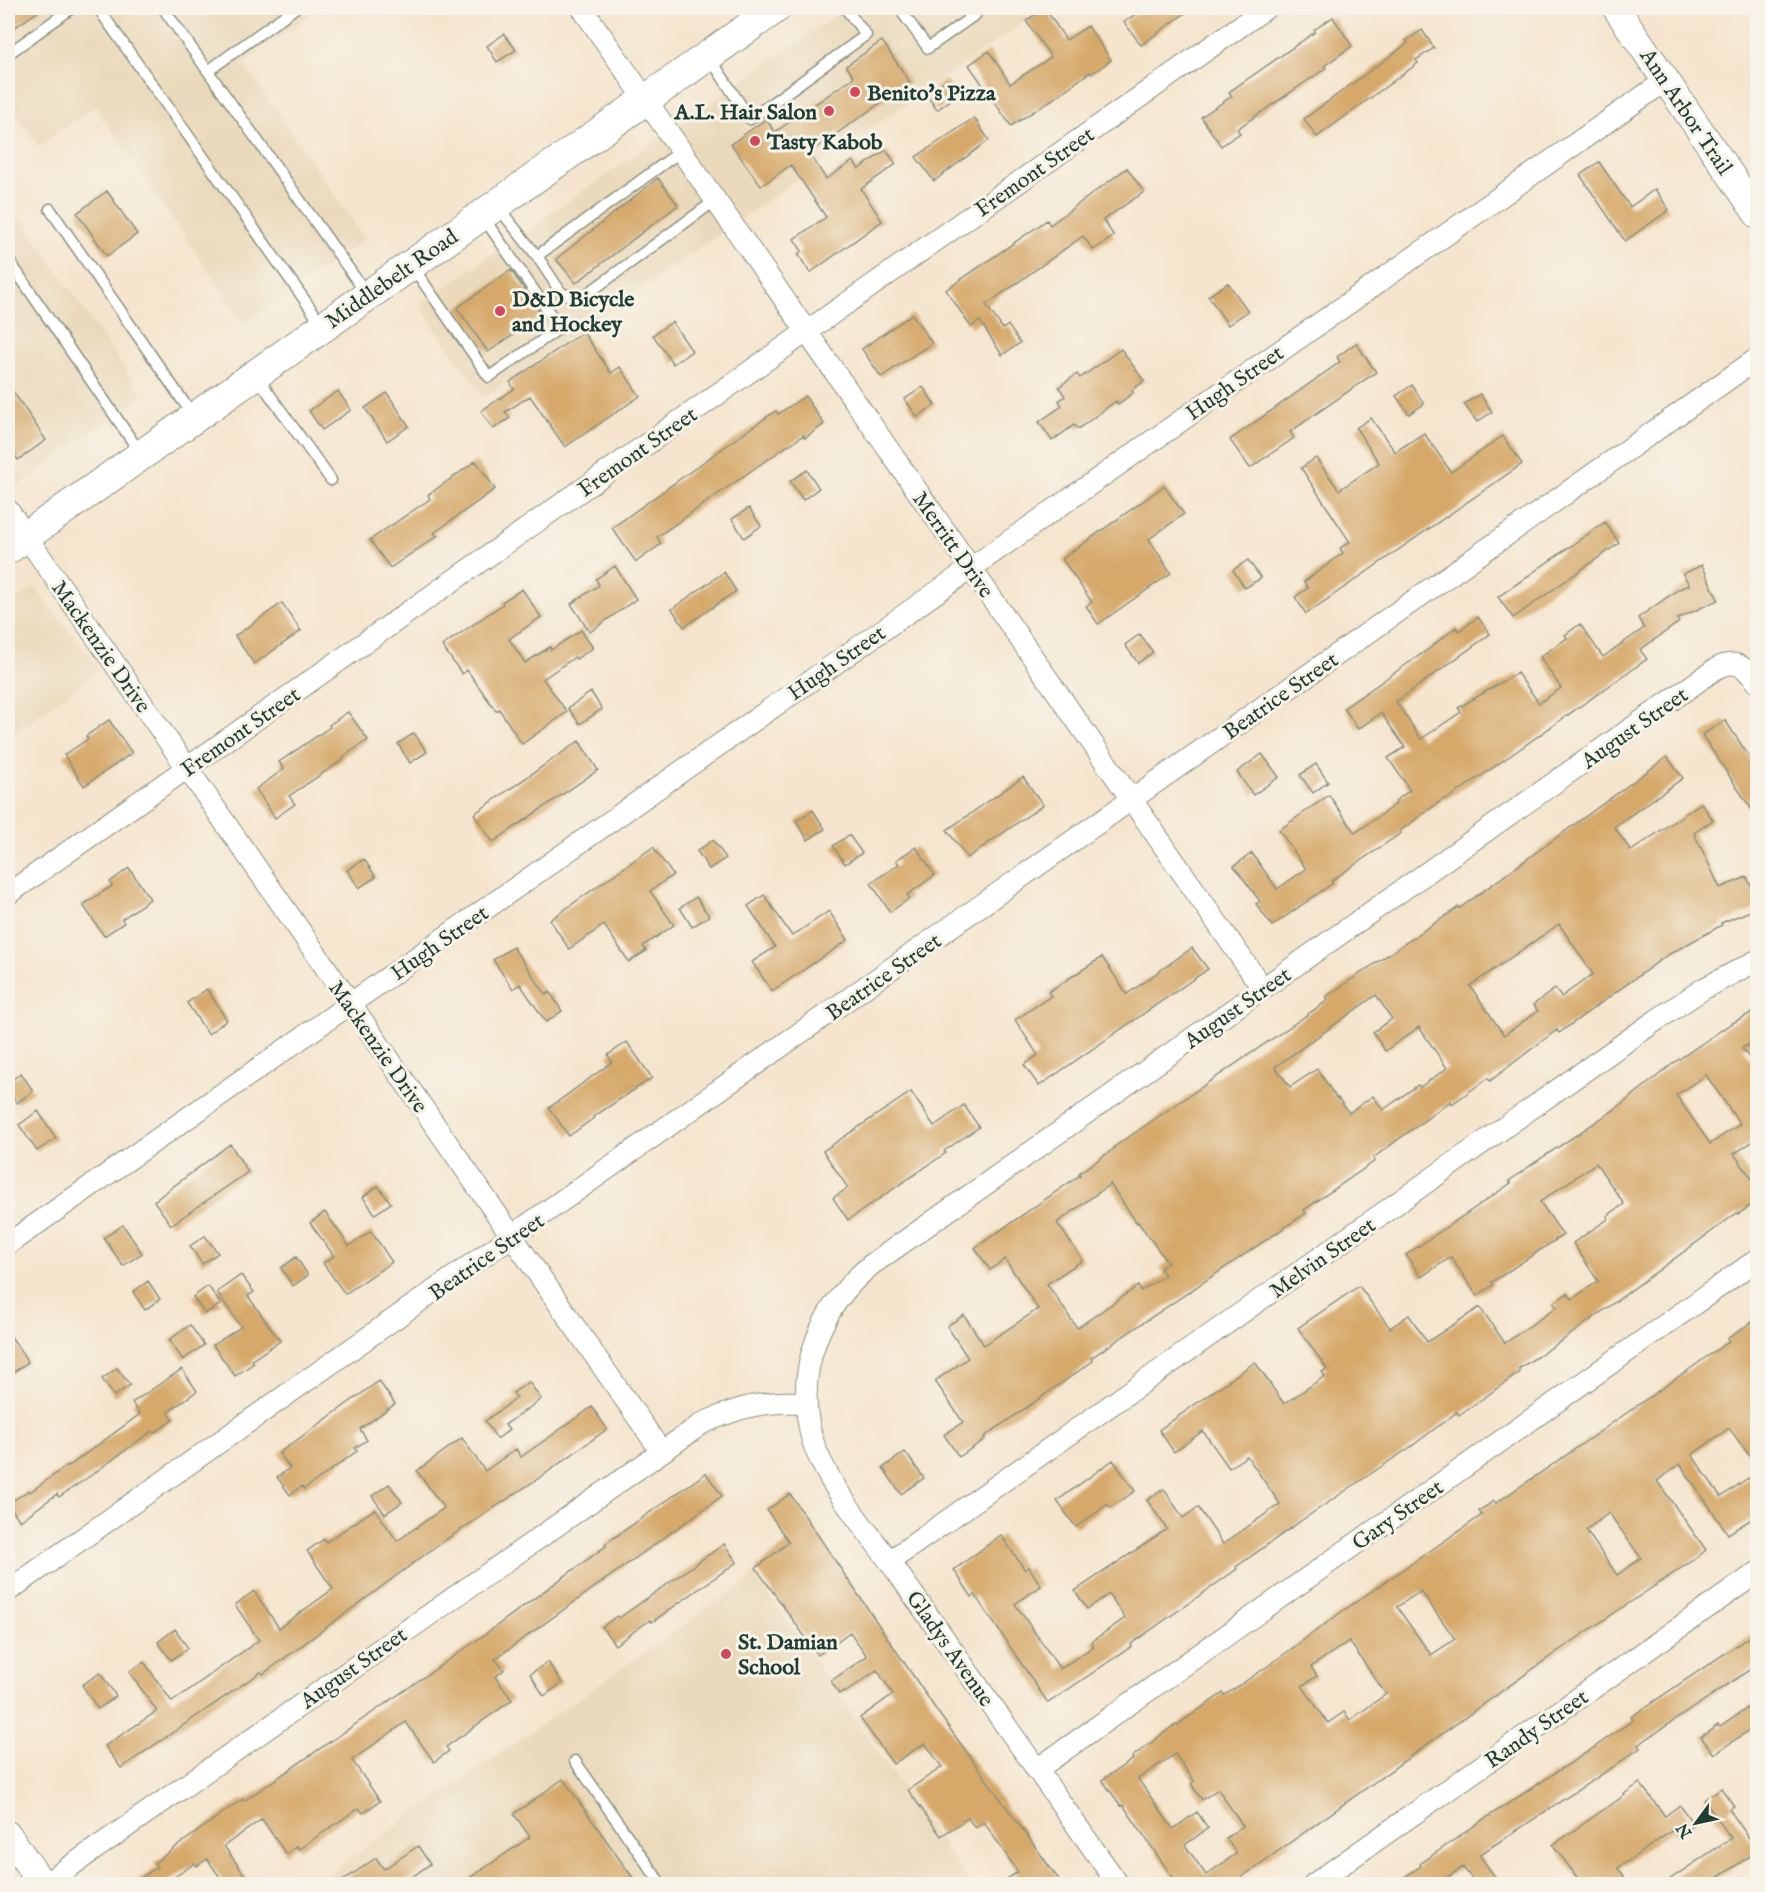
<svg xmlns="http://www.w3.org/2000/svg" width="1765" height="1892" viewBox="0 0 1765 1892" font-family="'IM FELL English',serif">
  <rect width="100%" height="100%" fill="#f7f3e8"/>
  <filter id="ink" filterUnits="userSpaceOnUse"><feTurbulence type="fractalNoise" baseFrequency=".0167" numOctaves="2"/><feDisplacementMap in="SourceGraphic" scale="12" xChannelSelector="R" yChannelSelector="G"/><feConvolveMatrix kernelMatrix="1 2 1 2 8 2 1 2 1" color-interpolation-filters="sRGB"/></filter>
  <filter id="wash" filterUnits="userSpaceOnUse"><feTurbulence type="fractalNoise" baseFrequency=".008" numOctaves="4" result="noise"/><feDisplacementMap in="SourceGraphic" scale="24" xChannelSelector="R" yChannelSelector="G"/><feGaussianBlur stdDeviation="1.35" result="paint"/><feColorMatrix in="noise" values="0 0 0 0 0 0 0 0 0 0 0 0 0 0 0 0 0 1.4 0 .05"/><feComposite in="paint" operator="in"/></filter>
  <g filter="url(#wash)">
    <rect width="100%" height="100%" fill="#f5e5ce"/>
    <path fill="#ead9ba" d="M8 8H319L243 63 365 239 244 324 95 106 38 146 8 103Z
      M847 8H1044L484 398 419 305Z
      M20 217 143 395 8 492V226Z
      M34 587 100 670 8 737V605Z
      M755 1575 970 1884H314L528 1734Z"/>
    <g id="blocks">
      <path fill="#d6a96a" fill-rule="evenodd" d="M8 8H43L8 32Z
        M1045 8 1066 40 1088 26 1111 60 1091 74 1090 72 1053 99 1011 126 969 65 989 51 1010 84 1051 57 1026 21Z
        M1145 8H1192L1141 45 1124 22Z
        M1333 17 1352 46 1324 66 1326 68 1237 129 1240 133 1221 146 1201 117 1232 96 1229 92 1315 32 1314 30Z
        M1422 30 1434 48 1416 60 1418 63 1317 137 1304 119 1408 43 1406 41Z
        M504 34 516 50 497 62 487 46Z
        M882 41 910 82 809 153 826 179 853 161 859 169 886 150 896 164 861 189 882 221 810 273 798 254 802 251 794 239 826 217 791 165 761 186 731 144 766 119 775 132 854 77 846 66Z
        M946 80 957 95 937 110 926 94Z
        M974 118 989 140 934 181 916 157Z
        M1599 162 1630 207 1655 189 1669 210 1625 241 1580 175Z
        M1127 168 1144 192 1103 220 1114 236 1093 250 1083 236 986 305 1003 329 1008 325 1020 343 1002 355 980 321 971 327 946 290 1047 220 1050 225Z
        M658 178 678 205 576 283 556 259Z
        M107 191 137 234 107 256 77 213Z
        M511 270 542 315 488 352 457 308Z
        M1228 283 1248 311 1228 325 1208 296Z
        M912 314 932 343 881 377 862 349Z
        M672 322 692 351 673 364 653 335Z
        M583 332 611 373 620 367 640 396 565 447 530 396 505 412 510 418 493 429 481 411 514 389 510 382Z
        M1356 343 1376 372 1290 432 1294 438 1250 468 1230 440 1340 362 1337 357Z
        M1121 349 1144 381 1132 390 1133 393 1118 404 1116 401 1078 429 1074 425 1052 441 1039 422 1062 406 1059 401 1065 396 1059 387 1077 374 1080 378Z
        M8 384 46 440 18 460 8 445Z
        M1412 385 1424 404 1409 414 1396 396Z
        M923 387 935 405 917 417 905 399Z
        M338 391 351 410 322 430 309 411Z
        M387 393 409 426 387 441 365 408Z
        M1480 394 1492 412 1477 422 1464 404Z
        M805 396 824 424 805 438 804 435 765 461 657 537 661 544 636 562 612 528 748 430 776 411 778 414Z
        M1371 418 1395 452 1424 433 1451 472 1503 436 1522 464 1306 614 1295 597 1308 588 1304 582 1343 553 1340 548 1350 542 1301 468 1316 458 1339 490 1379 463 1356 428Z
        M476 461 495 489 434 533 437 536 390 568 370 540 430 499 428 495Z
        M807 470 819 488 803 500 790 481Z
        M1164 486 1184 514 1149 539 1171 573 1098 624 1086 606 1092 602 1062 559Z
        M749 508 761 526 744 538 732 519Z
        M1605 522 1619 543 1513 618 1498 597Z
        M1248 560 1261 578 1245 588 1233 570Z
        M1702 565 1718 600 1677 619 1679 622 1640 650 1647 659 1517 751 1446 800 1445 798 1400 831 1401 833 1331 881 1333 883 1272 926 1256 904 1260 901 1234 866 1252 853 1277 889 1306 869 1279 830 1329 795 1355 833 1396 804 1395 801 1410 790 1388 758 1405 747 1381 713 1358 729 1344 708 1430 648 1456 627 1459 631 1478 617 1490 634 1396 702 1421 739 1461 712 1458 708 1517 673 1539 703 1561 688 1540 657 1567 638 1565 635 1580 624 1603 657 1644 628 1638 618 1679 589 1689 585 1683 574Z
        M615 566 636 599 590 632 571 604 599 585 596 579Z
        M724 572 736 591 684 627 672 609Z
        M522 589 541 617 509 639 525 663 550 647 551 650 581 630 593 648 576 659 575 657 543 679 567 712 522 744 499 709 496 711 467 670 462 674 442 646 503 604 502 602Z
        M282 603 301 631 254 664 235 636Z
        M1140 634 1153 652 1138 663 1125 645Z
        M591 692 602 709 580 724 568 708Z
        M348 712 368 740 343 757 344 759 289 796 295 804 275 818 256 789 284 769 279 762 330 727 329 725Z
        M109 720 132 753 84 786 64 755 88 739 86 736Z
        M1725 720 1758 770V819L1702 735Z
        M414 733 427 752 410 763 398 744Z
        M579 741 598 770 493 842 474 814Z
        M1262 754 1279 777 1253 795 1237 772Z
        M1667 757 1683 778 1614 827 1631 851 1701 803 1713 820 1694 833 1720 888 1747 877 1758 901V908L1721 923 1722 925 1666 956 1559 1033 1557 1030 1542 1041 1490 1081 1488 1078 1452 1104 1451 1101 1373 1158 1375 1161 1304 1210 1306 1213 1091 1358 1093 1361 984 1437 985 1439 959 1457 944 1435 963 1422 935 1381 968 1358 947 1326 964 1315 984 1345 1038 1309 1005 1259 990 1270 975 1248 1080 1175 1079 1173 1115 1148 1114 1147 1291 1026 1328 1000 1326 997 1352 979 1459 907 1460 908ZM1559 924 1593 974 1561 997 1555 989 1533 1005 1538 1011 1504 1035 1470 986ZM1376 995 1392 1019 1373 1032 1385 1051 1419 1027 1447 1068 1420 1087 1418 1085 1383 1110 1373 1096 1349 1113 1338 1098 1337 1099 1317 1069 1290 1087 1275 1067ZM1110 1184 1137 1223 1138 1222 1168 1263 1160 1268 1165 1275 1141 1291 1138 1286 1077 1328 1047 1284 1083 1260 1057 1223Z
        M1316 764 1328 782 1313 793 1300 775Z
        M1023 777 1043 805 967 858 947 830Z
        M813 810 825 829 808 840 796 821Z
        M849 835 862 853 845 864 833 846Z
        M713 840 726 858 709 869 697 851Z
        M653 847 673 875 650 891 674 925 643 946 646 951 629 962 604 925 569 949 550 920Z
        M916 847 935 875 907 895 910 898 890 912 871 883 899 864 896 860Z
        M364 859 376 877 359 888 347 870Z
        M129 868 150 899 122 919 124 923 104 936 83 905 112 886 110 882Z
        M764 895 792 936 829 911 848 940 772 991 752 962 775 947 748 906Z
        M696 897 709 916 692 927 680 908Z
        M513 947 546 995 550 992 562 1011 546 1022 520 984 513 989 493 960Z
        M1192 948 1208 969 1039 1086 1024 1065 1038 1055 1015 1020 1051 996 1048 992 1102 957 1127 994Z
        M207 989 227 1020 208 1034 187 1003Z
        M1758 1009V1040L1742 1048 1758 1070V1138L1734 1154 1758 1187V1201L1738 1214 1737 1213 1563 1340 1518 1369 1520 1372 1485 1397 1459 1415 1457 1412 1412 1446 1305 1518 1236 1567 1237 1569 1131 1644 1132 1646 1048 1703 975 1595 972 1597 954 1570 1001 1535 1025 1570 1029 1567 1041 1586 1015 1604 1060 1669 1094 1646 1091 1642 1125 1618 1109 1594 1087 1609 1075 1591 1167 1529 1147 1500 1164 1489 1183 1518 1198 1507 1223 1544 1280 1504 1247 1456 1229 1468 1203 1431 1174 1452 1159 1430 1255 1362 1284 1404 1325 1376 1322 1372 1327 1369 1298 1328 1359 1286 1390 1328 1409 1315 1427 1342 1480 1307 1505 1343 1557 1307 1553 1303 1568 1293 1572 1299 1598 1281 1573 1243 1608 1219 1607 1216 1624 1204 1596 1163 1540 1202 1563 1235 1492 1282 1493 1285 1477 1296 1451 1257 1421 1277 1406 1255 1511 1183 1509 1181 1534 1163 1617 1108 1675 1062 1729 1025ZM1706 1075 1740 1124 1710 1144 1676 1095Z
        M627 1042 652 1078 593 1117 594 1118 569 1136 549 1108 612 1062 608 1055Z
        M21 1073 33 1091 17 1103 8 1089V1083Z
        M911 1092 934 1126 964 1105 979 1127 944 1151 946 1153 848 1220 833 1198 848 1188 823 1151Z
        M38 1111 56 1138 37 1151 19 1125Z
        M230 1144 248 1172 171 1225 154 1201Z
        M378 1186 391 1203 375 1214 363 1197Z
        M325 1212 349 1246 371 1231 392 1262 345 1294 323 1263 334 1256 310 1223Z
        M123 1225 142 1253 123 1266 104 1238Z
        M205 1236 218 1253 202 1264 190 1246Z
        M296 1257 308 1275 293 1286 281 1268Z
        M241 1275 254 1292 248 1296 280 1341 252 1360 254 1363 235 1376 213 1345 241 1327 217 1292Z
        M148 1281 160 1299 145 1310 133 1292Z
        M208 1286 221 1304 205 1314 193 1297Z
        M1758 1318V1467L1729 1428 1692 1455 1721 1497 1748 1478 1758 1491V1515L1728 1534 1680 1464 1657 1481 1706 1550 1699 1556 1558 1651 1232 1884H1177L1123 1805 1121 1806 1102 1780 1133 1759 1132 1757 1176 1724 1177 1725 1223 1693 1225 1695 1271 1664 1340 1613 1482 1515 1479 1511 1494 1501 1496 1503 1552 1465 1694 1366 1729 1341 1727 1339ZM1609 1513 1641 1558 1617 1575 1586 1530ZM1421 1591 1455 1639 1431 1655 1397 1607ZM1349 1641 1386 1694 1350 1720 1344 1712 1328 1723 1302 1686 1317 1676 1311 1667ZM1175 1754 1194 1781 1191 1784 1202 1800 1218 1789 1243 1826 1226 1838 1237 1853 1206 1875 1185 1845 1208 1828 1197 1812 1173 1829 1138 1779Z
        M190 1325 204 1345 183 1360 169 1340Z
        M8 1332 28 1362 8 1376Z
        M117 1368 130 1385 114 1396 102 1379Z
        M182 1369 197 1391 168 1412 173 1420 154 1433 152 1431 90 1476 59 1497 57 1494 20 1521 8 1504 29 1490 30 1492 68 1465 69 1466 140 1414 132 1403Z
        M379 1381 395 1404 360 1429 367 1440 355 1448 357 1451 327 1473 304 1489 302 1486 290 1495 277 1477 290 1468 279 1453Z
        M529 1382 541 1399 505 1425 509 1430 497 1439 485 1421 517 1398 513 1393Z
        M592 1407 607 1429 545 1474 438 1545 263 1674 261 1672 121 1768 105 1746 157 1711 129 1672 144 1662 172 1702 259 1640 235 1605 254 1591 279 1628 333 1589 307 1551 324 1539 326 1542 375 1509 397 1541 444 1508 417 1471 462 1438 485 1471 516 1449 521 1457Z
        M905 1452 924 1478 901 1494 883 1468Z
        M1113 1460 1135 1491 1110 1508 1108 1504 1076 1527 1057 1501Z
        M706 1473 722 1496 495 1659 504 1670 495 1677 512 1700 446 1747 449 1751 434 1762 406 1722 352 1760 380 1801 363 1813 359 1808 299 1849 297 1846 286 1854 262 1819 224 1846 251 1884H225L207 1859 197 1866 195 1863 164 1884H132L157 1867 154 1863 216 1818 243 1799 244 1801 466 1648 606 1546 605 1544Z
        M389 1484 402 1502 385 1514 372 1496Z
        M790 1494 937 1711 1062 1884H999L1018 1872 984 1822 975 1828 968 1818 941 1836 908 1790 942 1767 925 1743 893 1764 860 1718 893 1694 877 1670 845 1693 844 1691 839 1694 831 1681 867 1656 850 1632 818 1655 756 1568 789 1542 767 1510Z
        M724 1544 737 1562 652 1622 650 1620 615 1645 602 1627 617 1616 619 1618Z
        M175 1629 188 1648 171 1660 158 1642Z
        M1758 1631V1664L1638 1745 1640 1748 1613 1767 1479 1855 1500 1884H1476L1463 1867 1437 1884H1394L1421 1866 1420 1864 1481 1821 1589 1751 1633 1720 1631 1717Z
        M548 1662 562 1683 544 1696 530 1674Z
        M100 1673 116 1696 98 1709 82 1685Z
        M1758 1701V1724L1714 1754 1701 1737 1718 1725 1720 1727Z
        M563 1779 637 1884H461L530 1837 514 1814Z
        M1640 1783 1665 1816 1680 1805 1693 1824 1677 1835 1673 1830 1618 1868 1624 1876 1612 1884H1582L1553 1845 1625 1795 1624 1794Z
        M1721 1788 1734 1806 1729 1809 1758 1851 1708 1884H1663L1731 1838 1704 1800Z
        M418 1846 430 1864 402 1884H338L376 1858 384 1869Z"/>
    </g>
  </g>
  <g filter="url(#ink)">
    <use href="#blocks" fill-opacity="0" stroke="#8a9181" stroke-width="1.5"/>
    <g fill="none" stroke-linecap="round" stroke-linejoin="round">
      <defs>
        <path id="service" d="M98 8 323 326
          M163 8 366 293
          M899 8 928 48 976 14 971 8
          M8 54 72 8
          M710 58 750 119 866 35 845 8
          M208 71 295 8
          M497 206 537 256 562 294 583 297 716 200
          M50 209 194 417
          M537 256 681 151
          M8 259 141 454
          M412 266 489 377 560 328 483 217
          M257 377 331 480
          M575 1761 661 1884"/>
        <path id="minor" d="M582 8 1263 989
          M8 510 661 1451
          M8 894 1266 8
          M8 1244 1665 81
          M890 1561 1658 1019 1703 989 1758 960
          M8 1591 1758 358
          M1036 1770 1758 1259
          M45 1884 703 1423C742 1406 764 1401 806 1402
          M1118 1884C1045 1782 973 1679 900 1576 871 1534 824 1484 811 1435 795 1369 820 1307 871 1265L1714 670C1735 658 1744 665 1758 683
          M1314 1884 1758 1572"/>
        <path id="tertiary" d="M1616 8 1758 215
          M8 1835 42 1884"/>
        <path id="secondary" d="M8 549 776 8"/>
      </defs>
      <use href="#service" stroke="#8a9181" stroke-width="13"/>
      <use href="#minor" stroke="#8a9181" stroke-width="23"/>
      <use href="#tertiary" stroke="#8a9181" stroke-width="29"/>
      <use href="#secondary" stroke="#8a9181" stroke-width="32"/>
      <use href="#service" stroke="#fff" stroke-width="10"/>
      <use href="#minor" stroke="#fff" stroke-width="21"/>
      <use href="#tertiary" stroke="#fff" stroke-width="27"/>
      <use href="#secondary" stroke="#fff" stroke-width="30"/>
    </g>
  </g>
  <g fill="#d1495b" stroke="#f7f3e8" stroke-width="2">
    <circle cx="855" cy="92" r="6"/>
    <circle cx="829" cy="111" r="6"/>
    <circle cx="755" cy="141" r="6"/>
    <circle cx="500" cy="311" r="6"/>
    <circle cx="726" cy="1654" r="6"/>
  </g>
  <g text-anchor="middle" stroke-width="6" stroke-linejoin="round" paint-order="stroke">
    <g font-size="22" font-weight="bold" fill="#1f3d34" stroke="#f7f3e8" text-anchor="start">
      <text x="867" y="100">Benito's Pizza</text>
      <text x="817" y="119" text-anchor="end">A.L. Hair Salon</text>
      <text x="767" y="149">Tasty Kabob</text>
      <text x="512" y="306">D&amp;D Bicycle<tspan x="512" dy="25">and Hockey</tspan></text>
      <text x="738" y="1649">St. Damian<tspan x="738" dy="25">School</tspan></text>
    </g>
    <g font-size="22" fill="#1f3d34" stroke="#f7f3e8">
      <text transform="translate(1687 111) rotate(56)" y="8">Ann Arbor Trail</text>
      <text transform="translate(1034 171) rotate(-35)" y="8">Fremont Street</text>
      <text transform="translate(391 278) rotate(-35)" y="8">Middlebelt Road</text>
      <text transform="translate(1234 382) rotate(-35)" y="8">Hugh Street</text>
      <text transform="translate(637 451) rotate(-35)" y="8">Fremont Street</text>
      <text transform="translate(954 544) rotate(55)" y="8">Merritt Drive</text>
      <text transform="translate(102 646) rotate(55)" y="8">Mackenzie Drive</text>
      <text transform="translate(836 662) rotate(-35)" y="8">Hugh Street</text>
      <text transform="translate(1280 695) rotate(-35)" y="8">Beatrice Street</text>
      <text transform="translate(1634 727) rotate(-35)" y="8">August Street</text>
      <text transform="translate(240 731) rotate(-35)" y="8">Fremont Street</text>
      <text transform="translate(439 942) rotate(-35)" y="8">Hugh Street</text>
      <text transform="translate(883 976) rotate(-35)" y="8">Beatrice Street</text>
      <text transform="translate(1237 1007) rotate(-35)" y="8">August Street</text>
      <text transform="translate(379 1046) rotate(55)" y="8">Mackenzie Drive</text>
      <text transform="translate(486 1256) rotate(-35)" y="8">Beatrice Street</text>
      <text transform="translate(1322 1257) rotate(-35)" y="8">Melvin Street</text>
      <text transform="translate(1397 1514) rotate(-35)" y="8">Gary Street</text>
      <text transform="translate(951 1648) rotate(55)" y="8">Gladys Avenue</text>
      <text transform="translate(353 1667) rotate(-35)" y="8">August Street</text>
      <text transform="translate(1536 1728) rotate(-35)" y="8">Randy Street</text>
    </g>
  </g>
  <rect width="1765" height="1892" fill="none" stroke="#f7f3e8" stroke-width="30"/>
  <g transform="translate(1696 1823) rotate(237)" stroke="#f7f3e8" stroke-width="4.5" paint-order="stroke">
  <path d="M0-4.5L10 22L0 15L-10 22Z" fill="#1f3d34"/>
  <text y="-9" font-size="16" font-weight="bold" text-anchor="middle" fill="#1f3d34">N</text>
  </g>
</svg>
